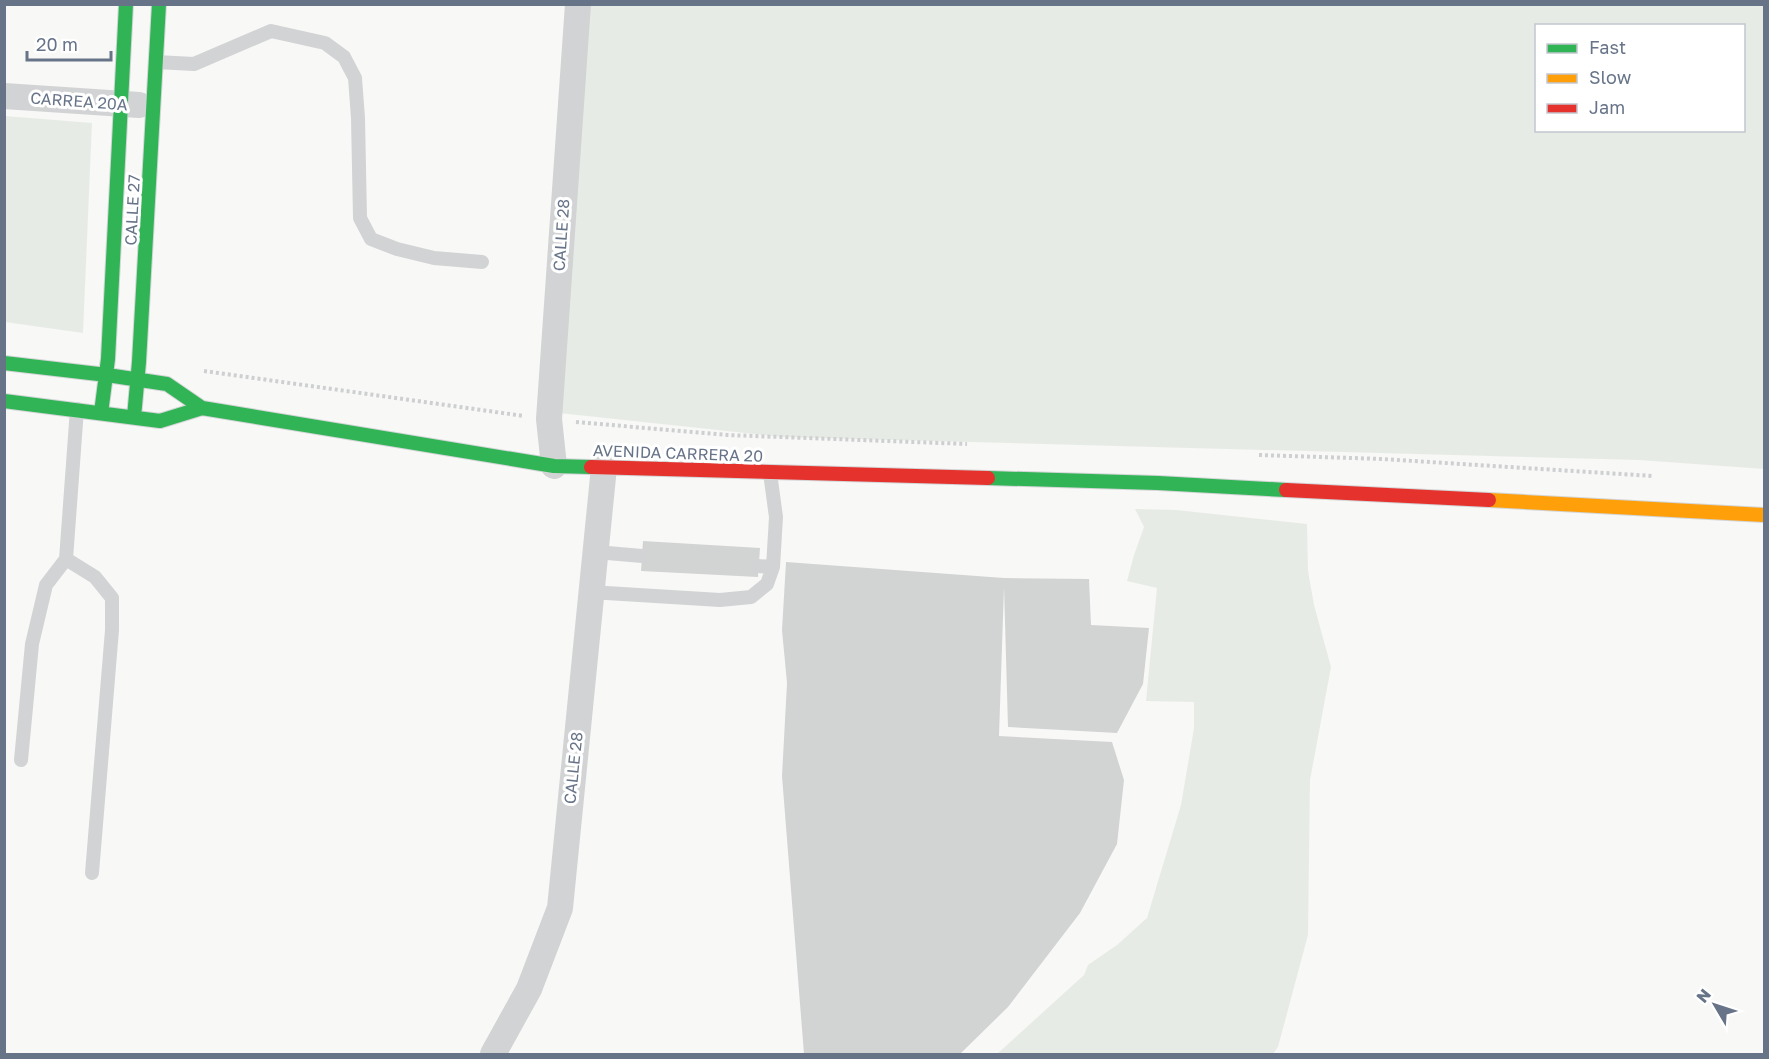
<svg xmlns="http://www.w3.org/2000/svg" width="1769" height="1059" viewBox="0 0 1769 1059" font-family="'Golos Text',sans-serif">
  <rect width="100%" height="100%" fill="#f8f8f7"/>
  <path fill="#e7ebe5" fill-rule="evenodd" d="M583 5H1764V469L1639 460 782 437 559 413ZM1536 26H1744V130H1536Z
    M5 116 92 123 83 333 5 322Z
    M1135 509 1176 510 1307 524 1308 571 1314 605 1331 667 1310 780 1308 935 1278 1047 1273 1054H997L1084 975 1088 965 1117 945 1147 918 1181 805 1194 728V702L1146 701 1157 588 1127 581 1134 555 1144 527Z"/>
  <path fill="#d2d3d3" d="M643 541 760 548 758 577 641 571Z
    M786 562 1004 578 1089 579 1091 625 1149 628 1143 684 1117 733 1008 727 1004 587 999 736 1112 742 1124 780 1117 844 1080 913 1008 1007 960 1054H804L782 776 787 683 782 630Z"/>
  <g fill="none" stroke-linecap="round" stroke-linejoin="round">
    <defs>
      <path id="fast" d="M4 363 107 375 167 384 202 408 554 466 591 467
        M4 401 160 421 202 408
        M101 413 108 359 126 4
        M134 417 139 362 159 4
        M988 478 1158 483 1286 490"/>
      <path id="slow" d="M1489 500 1764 515"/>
      <path id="jam" d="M591 467 988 478
        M1286 490 1489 500"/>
    </defs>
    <use href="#fast" stroke="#d3d5d6" stroke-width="16"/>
    <use href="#slow" stroke="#d3d5d6" stroke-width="16"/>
    <use href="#jam" stroke="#d3d5d6" stroke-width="16"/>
    <path stroke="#cecfd1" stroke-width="4" stroke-dasharray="3 3" stroke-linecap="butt" d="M204 371 524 416
      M576 422 727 435 967 444
      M1259 455 1382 459 1653 476"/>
    <path stroke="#d2d3d4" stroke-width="14" d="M156 62 194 64 271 31 325 43 344 57 355 78 358 118 360 218 371 239 397 249 434 258 482 262
      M596 552 642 556
      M66 559 95 577 112 598V630L92 873
      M758 566 773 567
      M590 592 720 600 751 597 767 584 773 567 776 517 770 473
      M21 760 32 644 46 585 66 559 77 409"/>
    <path stroke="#d2d3d4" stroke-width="26" d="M4 96 139 105
      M554 466 549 419 578 4
      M493 1054 529 989 560 908 604 467"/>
    <use href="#fast" stroke="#30b455" stroke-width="14"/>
    <use href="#slow" stroke="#ff9f0a" stroke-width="14"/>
    <use href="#jam" stroke="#e5322d" stroke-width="14"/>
  </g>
  <g text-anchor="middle" stroke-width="6" stroke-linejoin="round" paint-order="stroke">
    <g font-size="16" fill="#677488" stroke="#fff">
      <text transform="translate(79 101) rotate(4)" y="6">CARREA 20A</text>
      <text transform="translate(132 210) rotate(-87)" y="6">CALLE 27</text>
      <text transform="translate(561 235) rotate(-86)" y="6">CALLE 28</text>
      <text transform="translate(678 453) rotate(2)" y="6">AVENIDA CARRERA 20</text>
      <text transform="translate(573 768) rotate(-84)" y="6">CALLE 28</text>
    </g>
  </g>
  <rect width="1769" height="1059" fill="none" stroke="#677488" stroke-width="12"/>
  <rect x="1535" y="24" width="210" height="108" fill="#ffffff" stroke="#c2c7cf" stroke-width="1.5"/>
  <rect x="1547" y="44" width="30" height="9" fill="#30b455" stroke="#c2c7cf" stroke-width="1.5"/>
  <text x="1589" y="54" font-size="18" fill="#677488">Fast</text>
  <rect x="1547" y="74" width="30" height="9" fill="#ff9f0a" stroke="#c2c7cf" stroke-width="1.5"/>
  <text x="1589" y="84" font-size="18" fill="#677488">Slow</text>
  <rect x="1547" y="104" width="30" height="9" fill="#e5322d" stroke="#c2c7cf" stroke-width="1.5"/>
  <text x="1589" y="114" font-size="18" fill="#677488">Jam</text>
  <g transform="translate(1715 1005) rotate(309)" stroke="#ffffff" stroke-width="4.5" paint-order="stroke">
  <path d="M0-4.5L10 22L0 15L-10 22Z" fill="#677488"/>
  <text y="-9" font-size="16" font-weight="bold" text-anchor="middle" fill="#677488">N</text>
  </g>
  <path d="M27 51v9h84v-9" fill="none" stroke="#677488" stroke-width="3"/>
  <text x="36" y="51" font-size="18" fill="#677488" stroke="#ffffff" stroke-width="4.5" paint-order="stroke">20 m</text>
</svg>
